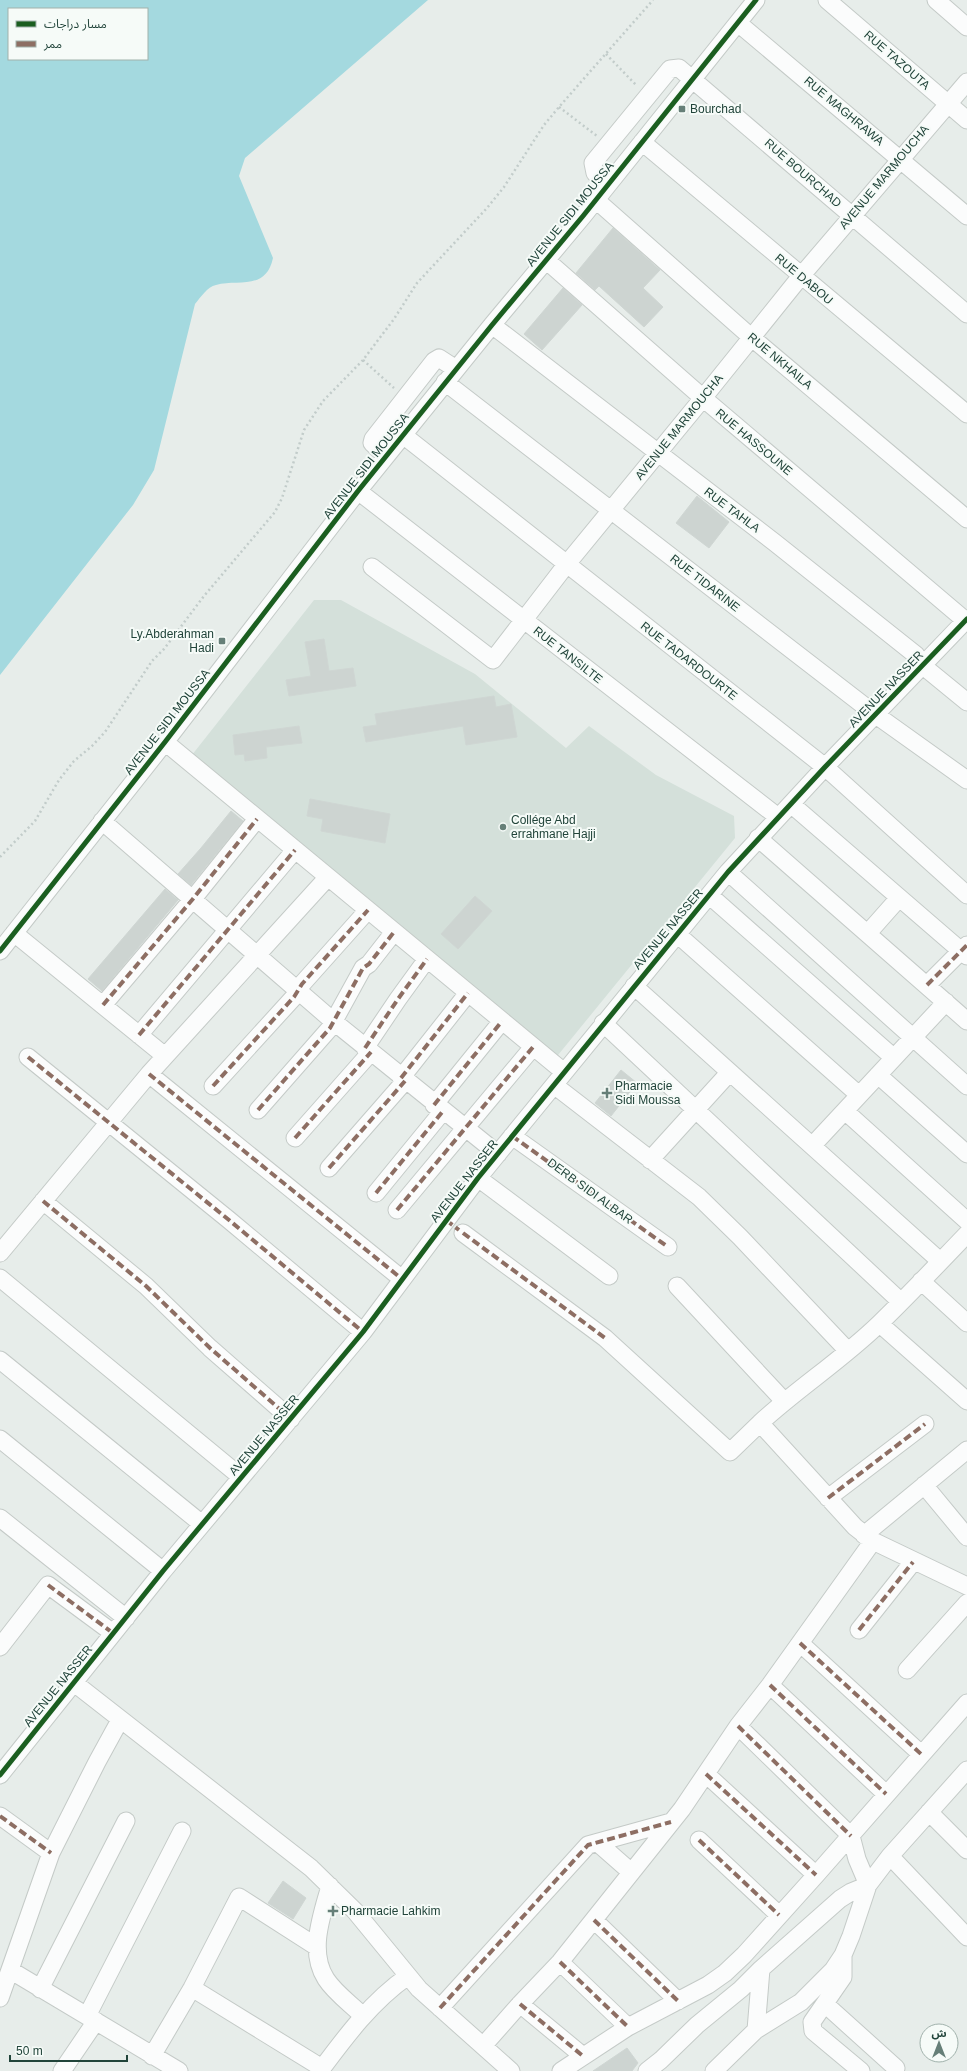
<svg xmlns="http://www.w3.org/2000/svg" width="967" height="2071" viewBox="0 0 967 2071" font-family="Arial,'Noto Sans Arabic',sans-serif">
  <rect width="100%" height="100%" fill="#e7edea"/>
  <path fill="#d4e0da" d="M314 600H341L475 674 566 748 589 726 656 775 734 816 735 838 554 1060 188 760Z"/>
  <path fill="#a4d9df" fill-rule="evenodd" d="M0 0H428L245 158 239 176 273 258C266 291 238 279 216 285 207 287 201 297 195 304L154 470 133 505 0 675ZM9 9H147V59H9Z"/>
  <path fill="#cdd4d1" stroke="#cfd6d3" d="M613 228 660 270 643 288 663 307 644 327 599 286 595 290 576 273Z
    M563 288 582 305 542 350 524 334Z
    M697 496 729 522 709 548 676 523Z
    M324 639 329 671 353 668 356 686 289 696 286 680 311 676 305 642Z
    M494 696 496 707 511 704 517 737 466 745 463 726 366 742 363 727 377 725 375 714Z
    M299 726 302 743 266 747 267 758 245 761 244 754 235 755 233 735Z
    M310 799 390 814 385 843 321 831 323 819 307 816Z
    M231 811 243 821 191 885 178 874 201 848Z
    M165 889 178 900 102 991 88 979Z
    M475 896 492 911 458 949 441 934Z
    M621 1070 637 1083 611 1116 595 1103Z
    M283 1881 306 1898 293 1919 268 1903Z
    M627 2048 638 2063 632 2071H593Z"/>
  <g fill="none" stroke-linecap="round" stroke-linejoin="round">
    <defs>
      <path id="minor" d="M827 0 967 120
        M936 0 967 27
        M738 23 967 216
        M642 142 967 414
        M607 185 595 173 593 163 670 69 679 68 967 314
        M596 200 751 337 967 519
        M546 260 703 398 966 621
        M492 325 774 542 916 655 923 666 967 702
        M445 382 876 715 967 780
        M403 435 825 767 967 895
        M386 456 372 443 373 439 434 361 439 358 456 369
        M358 491 778 817
        M372 567 493 660 566 565 703 398 801 276 967 82
        M165 742 564 1072
        M791 804 967 956
        M102 821 333 1021 498 1154
        M758 838 967 1021
        M728 872 967 1086
        M709 895 894 1058
        M14 933 165 1056
        M868 933 899 898
        M677 934 859 1095
        M0 951 165 742 358 491 492 325 583 216 756 0
        M927 985 967 945
        M634 986 940 1261
        M103 1005 192 900 257 819
        M603 1023 900 1301
        M139 1035 295 850
        M365 1048 398 999 427 959
        M28 1057 229 1220 363 1332
        M149 1074 402 1279
        M878 1075 967 1154
        M401 1078 468 993
        M554 1085 699 1197 740 1237 848 1351
        M213 1086 294 997 302 984 368 910
        M434 1105 502 1021
        M258 1110 330 1028 363 968 369 964 394 932
        M845 1111 967 1221
        M512 1136 668 1247
        M295 1138 371 1052
        M812 1146 946 1002
        M650 1160 729 1073
        M329 1168 405 1081
        M478 1178 609 1276
        M376 1193 443 1111
        M43 1201 146 1286 210 1348 291 1419
        M397 1210 533 1047
        M463 1233 605 1338 730 1452 760 1423 855 1527 873 1541 967 1586
        M0 1253 149 1074 328 877
        M0 1278 241 1477
        M921 1281 967 1323
        M677 1286 784 1401
        M880 1324 967 1401
        M0 1360 202 1524
        M760 1423C798 1388 842 1360 880 1323 909 1295 938 1264 967 1234
        M0 1439 163 1571
        M924 1485 967 1537
        M828 1498 925 1424
        M0 1518 126 1618
        M864 1535 967 1450
        M859 1630 913 1562
        M800 1643 921 1754
        M0 1647 48 1585 113 1633
        M907 1670 967 1603
        M73 1682 311 1868 355 1911 419 1989 511 2071
        M770 1685 886 1794
        M706 1774 816 1875
        M0 1775 163 1571 363 1332 478 1178 728 872 825 767 967 619
        M929 1812 967 1850
        M0 1816 51 1853
        M699 1840 779 1915
        M598 1843 631 1872
        M890 1856 967 1937
        M330 1886C322 1915 308 1951 326 1979 335 1993 351 2004 363 2016
        M594 1920 678 2001
        M843 1955V1977L812 2022 813 2031 861 2071
        M560 1962 628 2027
        M10 1970 179 2071
        M192 1988 322 2068
        M40 1989 126 1821
        M0 1998 51 1853 97 1762 120 1720
        M520 2004 583 2056
        M825 2004 896 2068
        M440 2008 588 1845 671 1822
        M87 2016 182 1831
        M756 2030 761 1969
        M483 2046 520 2004 560 1962 682 1809 738 1726 770 1685 873 1541
        M152 2056 192 1988 239 1897 317 1947
        M62 2071 96 2021
        M320 2071C346 2036 372 2001 408 1976
        M561 2071 628 2027 708 1985 725 1973 744 1955 816 1875 967 1703
        M647 2071 661 2060 697 2025 741 1989 761 1969 840 1899 851 1892 868 1885 890 1856 967 1770
        M714 2071 756 2030 801 2002 833 1970 843 1955 851 1936 868 1885 857 1859 851 1836 738 1726"/>
    </defs>
    <use href="#minor" stroke="#c4cac7" stroke-width="19"/>
    <path stroke="#c2ccca" stroke-width="2.5" stroke-dasharray="2 3" stroke-linecap="butt" d="M606 54 636 85
      M559 107 597 136
      M363 360 394 388
      M0 857 35 821 59 780 74 761 92 746 105 732 152 661 164 649 204 596 275 512 282 498 304 430 323 401 363 360 394 319 417 283 487 208 504 187 544 125 559 107 653 0"/>
    <use href="#minor" stroke="#fbfcfc" stroke-width="17"/>
    <path stroke="#8d6e63" stroke-width="4" stroke-dasharray="8 4" stroke-linecap="butt" d="M927 985 967 945
      M103 1005 192 900 257 819
      M139 1035 295 850
      M365 1048 398 999 427 959
      M28 1057 229 1220 363 1332
      M149 1074 402 1279
      M401 1078 468 993
      M213 1086 294 997 302 984 368 910
      M434 1105 502 1021
      M258 1110 330 1028 363 968 369 964 394 932
      M512 1136 668 1247
      M295 1138 371 1052
      M329 1168 405 1081
      M376 1193 443 1111
      M43 1201 146 1286 210 1348 291 1419
      M397 1210 533 1047
      M446 1220 459 1230
      M463 1233 605 1338
      M828 1498 925 1424
      M48 1585 113 1633
      M859 1630 913 1562
      M800 1643 921 1754
      M770 1685 886 1794
      M738 1726 851 1836
      M706 1774 816 1875
      M0 1816 51 1853
      M699 1840 779 1915
      M594 1920 678 2001
      M560 1962 628 2027
      M520 2004 583 2056
      M440 2008 588 1845 671 1822"/>
    <defs>
      <path id="cycleway" d="M0 951 165 742 358 491 492 325 583 216 756 0
        M0 1775 163 1571 363 1332 478 1178 728 872 825 767 967 619"/>
    </defs>
    <use href="#cycleway" stroke="#f6fbf8" stroke-width="8"/>
    <use href="#cycleway" stroke="#1b5e20" stroke-width="5"/>
  </g>
  <g fill="#667f78" stroke="#f6fbf8" stroke-width="1.5">
    <rect x="678" y="105" width="8" height="8" rx="2"/>
    <rect x="218" y="637" width="8" height="8" rx="2"/>
    <circle cx="503" cy="827" r="4"/>
    <path d="M605 1087h4v4h4v4h-4v4h-4v-4h-4v-4h4z"/>
    <path d="M331 1905h4v4h4v4h-4v4h-4v-4h-4v-4h4z"/>
  </g>
  <g text-anchor="middle" stroke-width="4" stroke-linejoin="round" paint-order="stroke">
    <g font-size="12" fill="#21443a" stroke="#f6fbf8">
      <text transform="translate(897 60) rotate(41)" y="4">RUE TAZOUTA</text>
      <text transform="translate(844 111) rotate(40)" y="4">RUE MAGHRAWA</text>
      <text transform="translate(803 173) rotate(41)" y="4">RUE BOURCHAD</text>
      <text transform="translate(884 177) rotate(-50)" y="4">AVENUE MARMOUCHA</text>
      <text transform="translate(570 214) rotate(-51)" y="4">AVENUE SIDI MOUSSA</text>
      <text transform="translate(804 279) rotate(40)" y="4">RUE DABOU</text>
      <text transform="translate(780 361) rotate(40)" y="4">RUE NKHAILA</text>
      <text transform="translate(679 427) rotate(-51)" y="4">AVENUE MARMOUCHA</text>
      <text transform="translate(754 442) rotate(40)" y="4">RUE HASSOUNE</text>
      <text transform="translate(366 466) rotate(-52)" y="4">AVENUE SIDI MOUSSA</text>
      <text transform="translate(732 510) rotate(37)" y="4">RUE TAHLA</text>
      <text transform="translate(705 583) rotate(38)" y="4">RUE TIDARINE</text>
      <text transform="translate(568 655) rotate(38)" y="4">RUE TANSILTE</text>
      <text transform="translate(689 661) rotate(38)" y="4">RUE TADARDOURTE</text>
      <text transform="translate(886 689) rotate(-46)" y="4">AVENUE NASSER</text>
      <text transform="translate(167 722) rotate(-52)" y="4">AVENUE SIDI MOUSSA</text>
      <text transform="translate(668 929) rotate(-50)" y="4">AVENUE NASSER</text>
      <text transform="translate(464 1181) rotate(-52)" y="4">AVENUE NASSER</text>
      <text transform="translate(590 1191) rotate(36)" y="4">DERB SIDI ALBAR</text>
      <text transform="translate(264 1435) rotate(-50)" y="4">AVENUE NASSER</text>
      <text transform="translate(58 1686) rotate(-51)" y="4">AVENUE NASSER</text>
    </g>
    <g font-size="12" fill="#21443a" stroke="#f6fbf8" text-anchor="start">
      <text x="690" y="113">Bourchad</text>
      <text x="214" y="638" text-anchor="end">Ly.Abderahman<tspan x="214" dy="14">Hadi</tspan></text>
      <text x="511" y="824">Collége Abd<tspan x="511" dy="14">errahmane Hajji</tspan></text>
      <text x="615" y="1090">Pharmacie<tspan x="615" dy="14">Sidi Moussa</tspan></text>
      <text x="341" y="1915">Pharmacie Lahkim</text>
    </g>
  </g>
  <rect x="8" y="8" width="140" height="52" fill="#f6fbf8" stroke="#a1b2ac"/>
  <rect x="16" y="21" width="20" height="6" fill="#1b5e20" stroke="#a1b2ac"/>
  <text x="44" y="28" font-size="12" fill="#21443a">مسار دراجات</text>
  <rect x="16" y="41" width="20" height="6" fill="#8d6e63" stroke="#a1b2ac"/>
  <text x="44" y="48" font-size="12" fill="#21443a">ممر</text>
  <g transform="translate(939 2043)"><circle r="19" fill="#f6fbf8" stroke="#a1b2ac"/>
  <path d="M0-3L7 15L0 10L-7 15Z" fill="#667f78"/>
  <text y="-6" font-size="11" font-weight="bold" text-anchor="middle" fill="#21443a">ش</text>
  </g>
  <path d="M10 2055v6h117v-6" fill="none" stroke="#21443a" stroke-width="2"/>
  <text x="16" y="2055" font-size="12" fill="#21443a" stroke="#f6fbf8" stroke-width="3" paint-order="stroke">50 m</text>
</svg>
